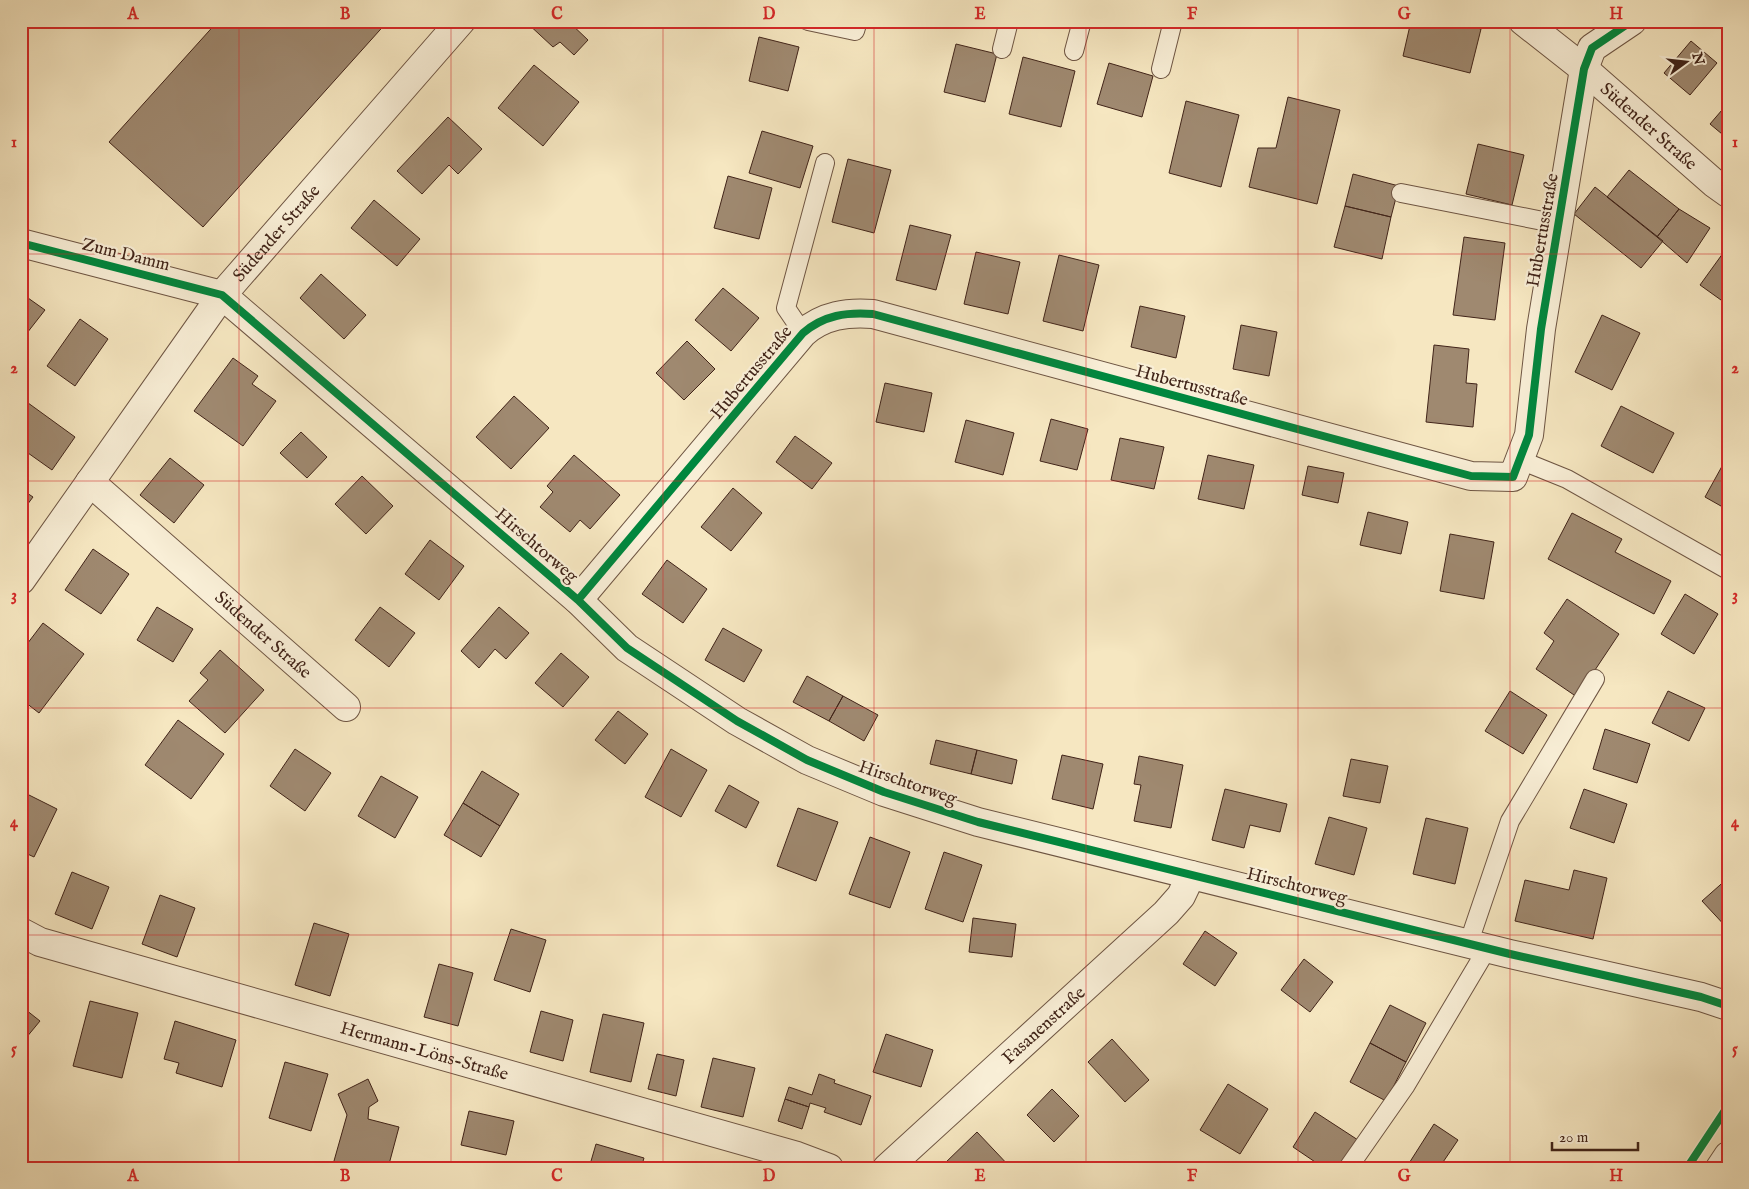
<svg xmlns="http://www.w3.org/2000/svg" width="1749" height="1189" viewBox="0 0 1749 1189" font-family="'IM FELL English',serif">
  <rect width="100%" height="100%" fill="#f6e7c1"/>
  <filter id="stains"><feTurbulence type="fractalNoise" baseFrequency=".004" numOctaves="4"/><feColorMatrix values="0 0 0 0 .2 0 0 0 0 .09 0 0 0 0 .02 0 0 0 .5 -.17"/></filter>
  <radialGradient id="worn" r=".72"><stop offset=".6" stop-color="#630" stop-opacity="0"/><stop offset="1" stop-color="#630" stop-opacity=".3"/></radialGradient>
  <path fill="#9f8970" stroke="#412419" d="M218 21H388L203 227 109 142Z
    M568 21 588 40 574 55 560 42 553 47 526 22Z
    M1411 21H1450L1481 29 1470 73 1403 56Z
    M759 37 799 47 788 91 749 81Z
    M1691 41 1717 63 1690 95 1664 73Z
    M956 44 997 54 985 102 944 92Z
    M1023 57 1075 71 1061 127 1009 114Z
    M1109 63 1153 76 1142 117 1097 104Z
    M534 65 579 102 543 146 498 108Z
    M1288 97 1340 110 1317 204 1249 187 1258 148H1276Z
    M1186 101 1239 115 1221 187 1169 173Z
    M1728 103V139L1710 124Z
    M448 117 482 149 458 174 449 165 422 194 397 171Z
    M762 131 813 146 800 188 749 173Z
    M1478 144 1524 155 1512 205 1466 194Z
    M848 159 891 170 874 233 832 222Z
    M1629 170 1679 209 1657 237 1607 197Z
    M1353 174 1399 186 1391 217 1345 206Z
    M728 176 772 188 759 239 714 228Z
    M1595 187 1663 241 1641 268 1574 214Z
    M374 200 420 239 397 266 351 228Z
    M1345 206 1391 217 1382 259 1334 247Z
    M1679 209 1710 228 1687 263 1657 237Z
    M910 225 951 235 936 290 896 280Z
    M1464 237 1505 243 1495 320 1453 315Z
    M1726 249 1728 250V305L1700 285Z
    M976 252 1020 262 1008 314 964 304Z
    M1059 255 1099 265 1083 331 1043 321Z
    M321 274 366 315 344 339 300 298Z
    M723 288 759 318 731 351 695 320Z
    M21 293 45 310 27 333 21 329Z
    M1140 306 1185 316 1176 358 1131 347Z
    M1602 315 1640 333 1612 390 1575 372Z
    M80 319 108 339 75 386 47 366Z
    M1241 325 1277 332 1269 376 1233 369Z
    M21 329 27 333 21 341Z
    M687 341 715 369 684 400 656 373Z
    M1434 345 1469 349 1466 383 1477 384 1473 427 1426 422Z
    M233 358 258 376 252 384 276 401 243 446 194 411Z
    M885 383 932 393 924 432 876 422Z
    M514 396 549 428 511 469 476 437Z
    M24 400 75 437 52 470 21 448V404Z
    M1621 406 1674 433 1653 473 1601 446Z
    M1051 419 1088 429 1077 470 1040 461Z
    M966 420 1014 433 1003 475 955 462Z
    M301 432 327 457 307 478 280 453Z
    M795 436 832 463 812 489 776 462Z
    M1120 438 1164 447 1154 489 1111 480Z
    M574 455 620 495 590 529 580 520 570 532 540 507 553 492 547 486Z
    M1208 455 1254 465 1244 509 1198 499Z
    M170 458 204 485 174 523 140 495Z
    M1726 459 1728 460V510L1705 497Z
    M1308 466 1344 473 1338 503 1302 495Z
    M362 476 393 506 366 534 335 504Z
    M733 488 762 513 731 551 701 527Z
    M21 489 33 497 21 513Z
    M1368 512 1408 522 1401 554 1360 545Z
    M1572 513 1622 539 1615 552 1671 581 1654 614 1548 559Z
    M1450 534 1494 542 1484 599 1440 591Z
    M430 540 464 566 439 600 405 574Z
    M93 549 129 574 101 614 65 590Z
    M667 560 707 589 683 623 642 594Z
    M1685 594 1718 614 1694 654 1661 634Z
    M1567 599 1619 634 1577 697 1536 669 1554 641 1544 633Z
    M157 607 193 629 173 662 137 640Z
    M380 607 415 633 389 667 355 640Z
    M499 607 529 633 506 659 495 649 479 668 461 651Z
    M43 623 84 654 39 713 21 699V652Z
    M723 628 762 650 744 682 705 660Z
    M220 650 264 690 225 733 189 701 208 680 200 673Z
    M561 653 589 677 563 707 535 683Z
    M807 676 843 696 829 721 793 702Z
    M1510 691 1547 715 1523 754 1485 731Z
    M1668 691 1705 708 1689 741 1652 723Z
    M843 696 878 715 864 741 829 721Z
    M618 711 648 734 625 764 595 740Z
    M178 720 224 754 191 799 145 765Z
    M1605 729 1650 744 1637 783 1593 769Z
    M936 740 977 750 971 774 930 764Z
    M295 749 331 773 305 811 270 786Z
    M671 749 707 770 681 817 645 797Z
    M977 750 1017 760 1012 784 971 774Z
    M1062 755 1103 764 1093 809 1052 799Z
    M1139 756 1183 765 1171 828 1134 821 1141 785 1134 784Z
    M1351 759 1388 766 1380 803 1343 796Z
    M482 771 519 794 500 826 463 803Z
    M381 776 418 797 395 838 358 816Z
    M729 785 759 802 746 828 715 811Z
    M1225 789 1287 804 1280 832 1250 825 1244 848 1212 840Z
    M1584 789 1627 804 1614 843 1570 828Z
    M21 791 57 809 34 857 21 851Z
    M463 803 500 826 481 857 444 835Z
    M798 808 838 822 816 881 777 866Z
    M1329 817 1367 828 1354 875 1315 864Z
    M1426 818 1468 828 1455 884 1413 874Z
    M870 837 910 852 890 908 849 894Z
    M944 852 982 865 963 922 925 909Z
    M1574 870 1607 878 1593 939 1515 921 1525 880 1569 890Z
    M72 872 109 887 92 929 55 914Z
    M1728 878V929L1702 901Z
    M160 895 195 908 177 957 142 944Z
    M973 918 1016 924 1012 957 969 952Z
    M314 923 349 934 330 996 295 985Z
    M511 929 546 940 530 992 494 980Z
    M1205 931 1237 953 1215 986 1183 964Z
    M1304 959 1333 982 1310 1012 1281 990Z
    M439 964 473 973 458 1026 424 1017Z
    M90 1001 138 1013 122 1078 73 1066Z
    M1390 1005 1426 1023 1406 1062 1370 1043Z
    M21 1006 40 1021 21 1044Z
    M541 1011 573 1020 563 1061 530 1052Z
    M603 1014 644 1023 631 1082 590 1072Z
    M175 1021 236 1040 222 1087 176 1073 179 1063 164 1059Z
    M886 1034 933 1050 921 1087 873 1072Z
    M1112 1039 1149 1080 1125 1102 1088 1062Z
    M1370 1043 1406 1062 1386 1101 1350 1082Z
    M657 1054 684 1060 676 1096 648 1089Z
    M713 1058 755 1068 743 1117 701 1107Z
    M285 1062 328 1074 311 1131 269 1118Z
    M819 1074 835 1080 834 1083 871 1096 861 1125 824 1112 826 1108 810 1103 809 1107 785 1099 789 1087 812 1095Z
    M368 1079 378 1101 369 1107 368 1119 399 1127 388 1168H332L347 1115 338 1094Z
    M1228 1084 1268 1109 1240 1154 1200 1130Z
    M1052 1089 1079 1116 1054 1142 1027 1115Z
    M785 1099 809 1107 802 1129 778 1121Z
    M469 1111 514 1121 506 1155 461 1145Z
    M1315 1112 1358 1140 1341 1168H1324L1293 1147Z
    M1434 1124 1458 1140 1439 1168H1406Z
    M977 1132 1011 1168H945L943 1165Z
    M596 1144 644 1158 641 1168H589Z"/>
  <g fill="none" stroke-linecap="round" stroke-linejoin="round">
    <defs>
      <path id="service" d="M808 21 855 31 858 21
        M1002 49 1009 21
        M1074 51 1082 21
        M1161 69 1173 21
        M1401 193 1558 224
        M803 333 786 308 825 163
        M1520 460 1567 479 1728 570
        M1469 944 1473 930 1510 821 1595 679
        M1348 1168 1406 1085 1487 949"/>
      <g id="minor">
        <path id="s1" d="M1523 21 1584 69 1714 183 1728 193"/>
        <path d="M21 243 222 295 578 600 627 648 737 721 807 760 884 792 978 822 1510 954 1701 997 1728 1006"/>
        <path id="s2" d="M90 482 346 707"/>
        <path id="s3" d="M21 580 222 295 461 21"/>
        <path d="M578 600 803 333C824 315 847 312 873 314L1471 476 1513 477 1529 435 1541 329 1584 69 1592 48 1632 21"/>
        <path id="s4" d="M21 932 40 942 797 1156 829 1168"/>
        <path id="s5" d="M887 1168 1166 913 1181 896 1191 875"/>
      </g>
      <path id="tertiary" d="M1720 1168 1728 1156"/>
    </defs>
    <use href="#service" stroke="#6e5543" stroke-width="20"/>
    <use href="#minor" stroke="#6e5543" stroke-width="30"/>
    <use href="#tertiary" stroke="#6e5543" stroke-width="30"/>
    <path stroke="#412419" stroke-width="3" stroke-dasharray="1 2.5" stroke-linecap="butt" d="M1710 1133 1728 1106
      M1687 1168 1691 1161"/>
    <use href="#service" stroke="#f9efd7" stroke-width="18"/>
    <use href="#minor" stroke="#f9efd7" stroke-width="28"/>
    <use href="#tertiary" stroke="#f9efd7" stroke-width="28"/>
    <defs>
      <path id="cycleway" d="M21 243 222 295 578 600 627 648 737 721 807 760 884 792 978 822 1510 954 1701 997 1728 1006
        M578 600 803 333C824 315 847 312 873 314L1471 476 1513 477 1529 435 1541 329 1584 69 1592 48 1632 21
        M1687 1168 1728 1106"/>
    </defs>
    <use href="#cycleway" stroke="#f9efd7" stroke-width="11"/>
    <use href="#cycleway" stroke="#00873e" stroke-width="8"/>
  </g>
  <path fill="none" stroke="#d62828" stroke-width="1" stroke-opacity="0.55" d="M239 21V1168M451 21V1168M663 21V1168M874 21V1168M1086 21V1168M1298 21V1168M1510 21V1168M21 254H1728M21 481H1728M21 708H1728M21 935H1728"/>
  <g text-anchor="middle" stroke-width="4.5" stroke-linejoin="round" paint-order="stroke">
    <g font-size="18" fill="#412419" stroke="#f9efd7">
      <text dy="6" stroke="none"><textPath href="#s1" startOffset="164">Südender Straße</textPath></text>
      <text transform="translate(1542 230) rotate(-80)" y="6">Hubertusstraße</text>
      <text dy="6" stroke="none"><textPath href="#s3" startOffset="431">Südender Straße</textPath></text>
      <text transform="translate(126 254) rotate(14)" y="6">Zum Damm</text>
      <text transform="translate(751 372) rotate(-50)" y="6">Hubertusstraße</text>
      <text transform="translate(1192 385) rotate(15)" y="6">Hubertusstraße</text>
      <text transform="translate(537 545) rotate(41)" y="6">Hirschtorweg</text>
      <text dy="6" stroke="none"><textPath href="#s2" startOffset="231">Südender Straße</textPath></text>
      <text transform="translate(908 782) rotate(19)" y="6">Hirschtorweg</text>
      <text transform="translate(1297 885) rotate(14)" y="6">Hirschtorweg</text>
      <text dy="6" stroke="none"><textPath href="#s5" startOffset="212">Fasanenstraße</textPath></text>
      <text dy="6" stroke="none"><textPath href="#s4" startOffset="421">Hermann-Löns-Straße</textPath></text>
    </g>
  </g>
  <rect width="1749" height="1189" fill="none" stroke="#f6e7c1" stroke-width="55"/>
  <g transform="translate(1686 62) rotate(75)" stroke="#f9efd7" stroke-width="4" paint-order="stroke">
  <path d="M0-4L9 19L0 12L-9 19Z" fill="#412419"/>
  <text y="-8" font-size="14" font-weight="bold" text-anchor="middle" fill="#412419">N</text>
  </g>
  <path d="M1552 1142v8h86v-8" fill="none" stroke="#412419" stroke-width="2.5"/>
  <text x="1559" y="1142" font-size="15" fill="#412419" stroke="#f9efd7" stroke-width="4" paint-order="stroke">20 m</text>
  <rect x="28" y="28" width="1694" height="1134" fill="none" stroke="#d62828" stroke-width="2"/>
  <g font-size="16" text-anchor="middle" font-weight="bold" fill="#d62828">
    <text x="133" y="19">A</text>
    <text x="345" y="19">B</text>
    <text x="557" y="19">C</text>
    <text x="769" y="19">D</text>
    <text x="980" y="19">E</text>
    <text x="1192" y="19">F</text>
    <text x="1404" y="19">G</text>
    <text x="1616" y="19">H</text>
    <text x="14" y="147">1</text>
    <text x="1735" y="147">1</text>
    <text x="14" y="373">2</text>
    <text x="1735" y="373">2</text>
    <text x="14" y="600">3</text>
    <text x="1735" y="600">3</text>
    <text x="14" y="827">4</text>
    <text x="1735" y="827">4</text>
    <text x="14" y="1054">5</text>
    <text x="1735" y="1054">5</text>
    <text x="133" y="1181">A</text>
    <text x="345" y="1181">B</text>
    <text x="557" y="1181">C</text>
    <text x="769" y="1181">D</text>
    <text x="980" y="1181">E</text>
    <text x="1192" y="1181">F</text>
    <text x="1404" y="1181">G</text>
    <text x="1616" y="1181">H</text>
  </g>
  <rect width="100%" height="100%" filter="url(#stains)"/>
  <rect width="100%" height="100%" fill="url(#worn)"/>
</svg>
